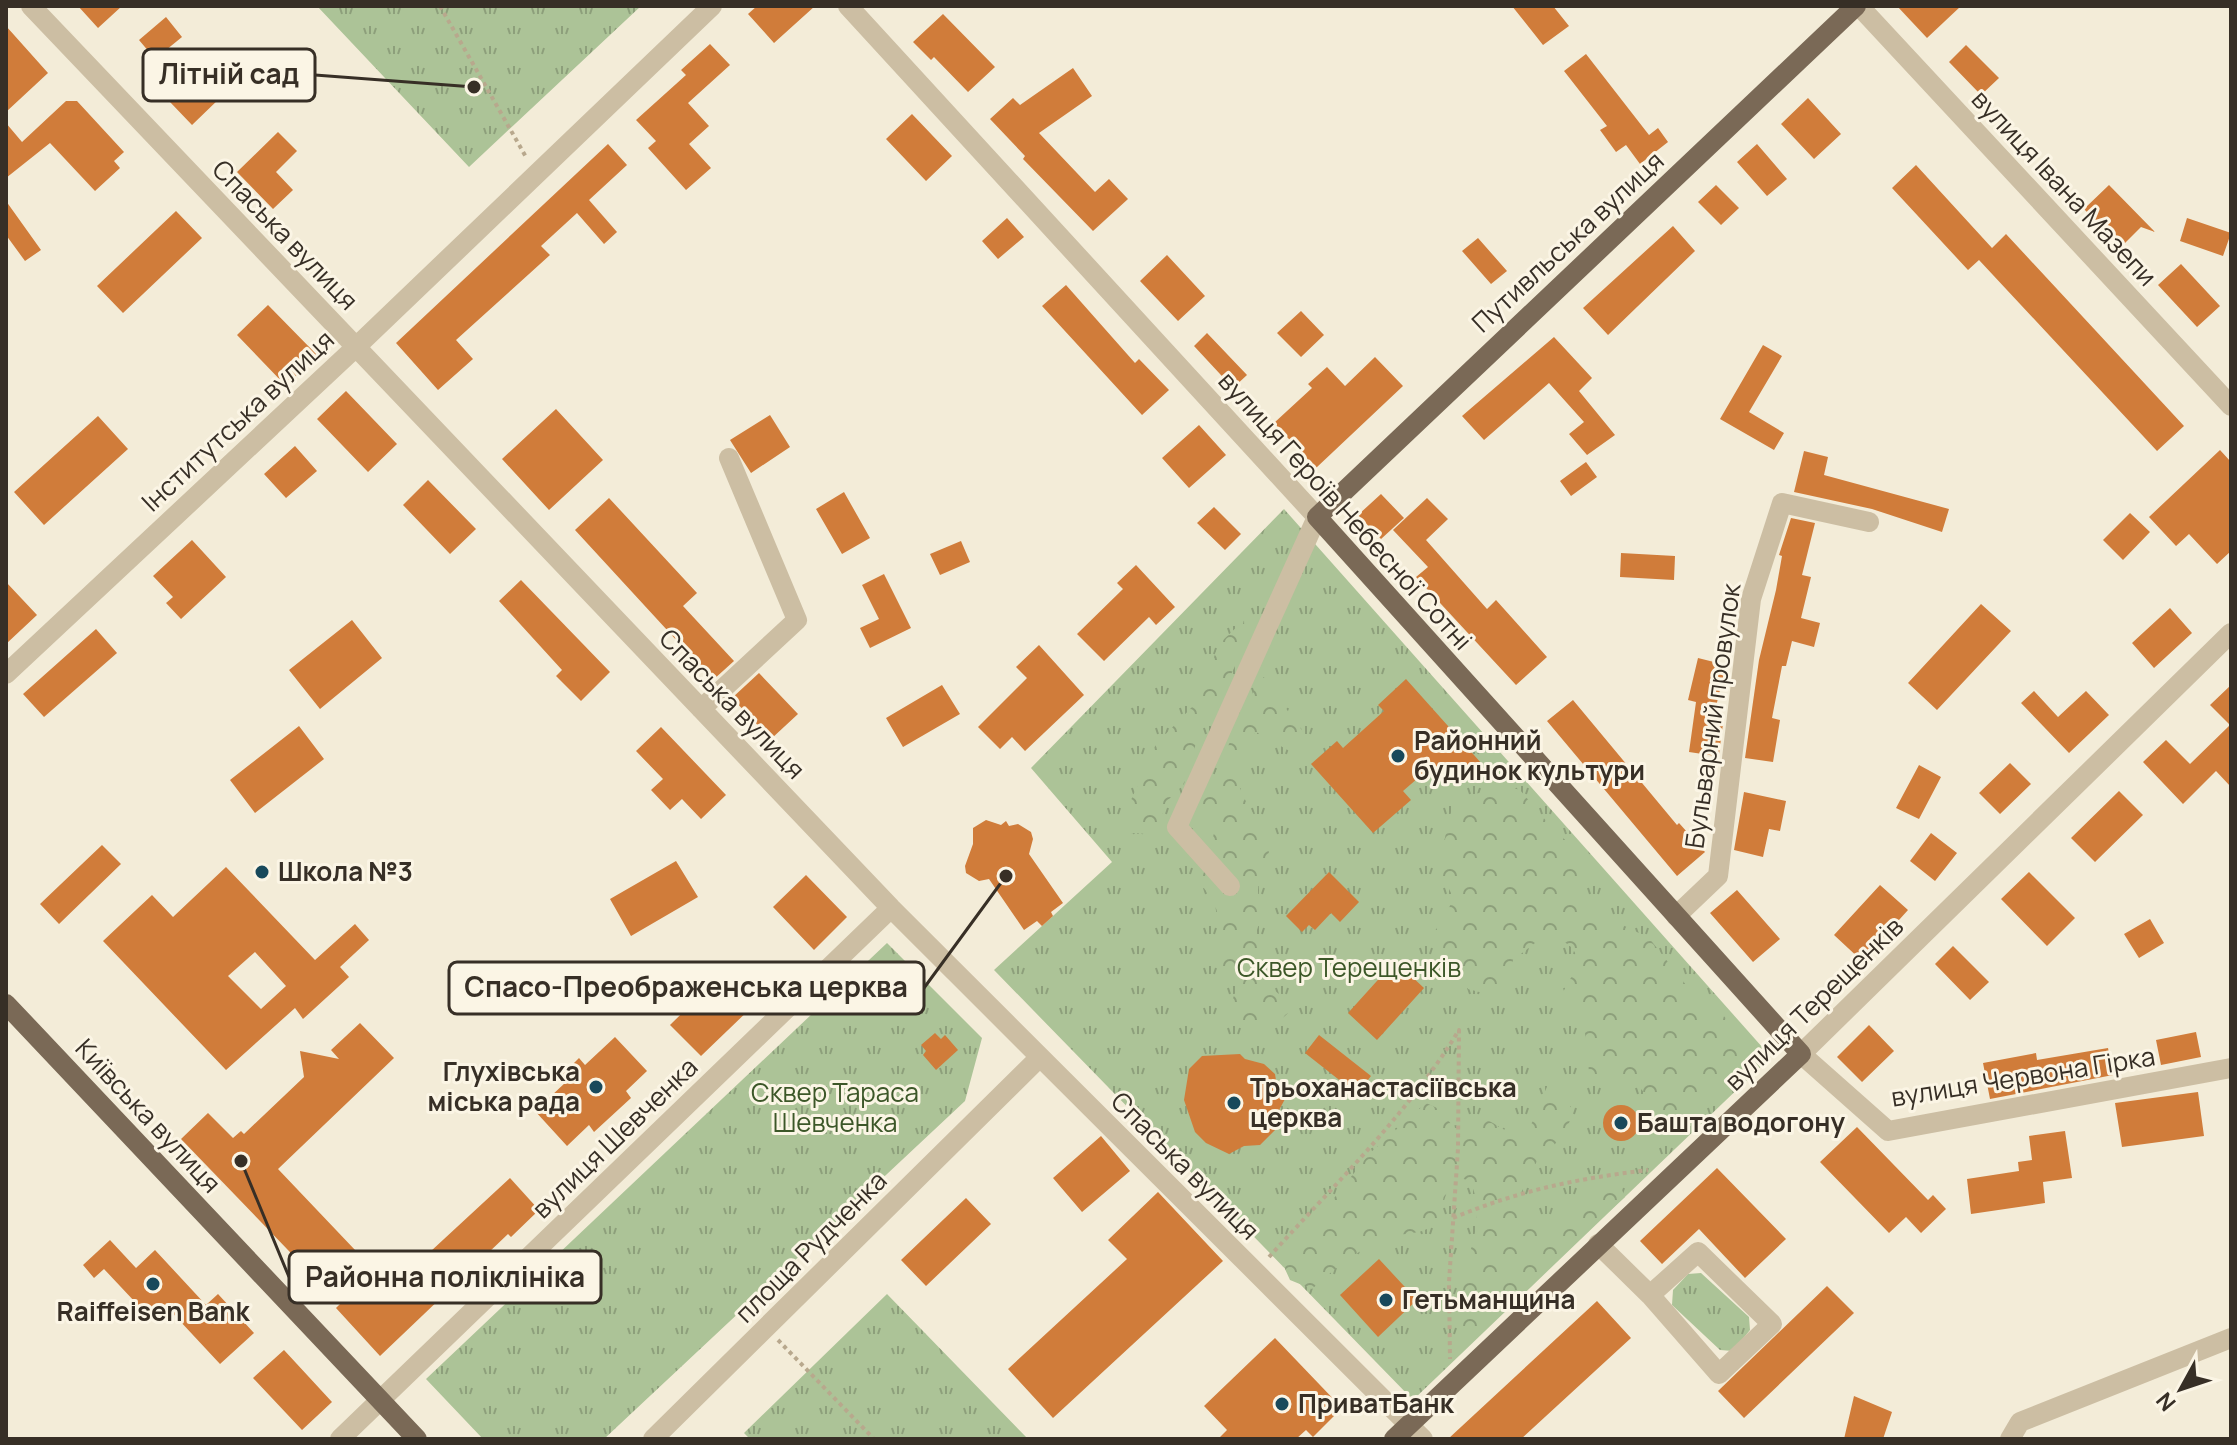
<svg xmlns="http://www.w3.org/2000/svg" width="2237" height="1445" viewBox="0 0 2237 1445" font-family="Manrope,sans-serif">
  <defs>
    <pattern id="grass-tufts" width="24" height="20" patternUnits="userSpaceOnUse" patternTransform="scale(2)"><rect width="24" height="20" fill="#acc397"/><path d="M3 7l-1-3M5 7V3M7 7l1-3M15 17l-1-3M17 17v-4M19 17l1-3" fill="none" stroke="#8d9f7b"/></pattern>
    <pattern id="forest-crowns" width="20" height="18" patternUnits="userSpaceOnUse" patternTransform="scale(2)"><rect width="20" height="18" fill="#acc397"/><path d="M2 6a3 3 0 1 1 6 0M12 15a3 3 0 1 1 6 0" fill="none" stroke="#8d9f7b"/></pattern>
  </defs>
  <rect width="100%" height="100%" fill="#f3ecd8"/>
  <path fill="url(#grass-tufts)" d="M317 6H641L469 167Z
    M1284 509 1771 1057 1413 1400 994 970 1112 862 1031 768Z
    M887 943 982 1038 965 1101 604 1439H483L426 1379Z
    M1701 1273 1749 1317 1750 1330 1733 1351 1720 1350 1672 1305 1673 1290 1688 1274Z
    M887 1294 1028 1439H750L744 1433Z"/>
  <path fill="url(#forest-crowns)" d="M1244 620 1245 645 1217 704 1202 723 1184 784 1166 802 1159 828 1149 834 1130 833 1127 809 1156 744 1197 702 1219 644Z
    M1261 676 1274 683 1276 695 1304 733 1300 757 1256 732C1228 769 1234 784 1258 821 1262 828 1268 835 1269 843 1272 867 1247 883 1264 908L1257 930 1258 977 1285 999 1289 1012C1268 1033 1249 1039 1228 1011L1237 988 1223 966 1215 903 1192 872 1212 841 1215 829 1198 810Z
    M1507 786 1520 790 1553 829 1582 855 1584 866 1580 904 1649 938 1690 990 1688 1003 1723 1015 1751 1048 1735 1076 1677 1117 1664 1118C1653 1105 1639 1080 1622 1077 1609 1075 1601 1077 1589 1072L1584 1023 1562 994 1579 963C1574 943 1563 940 1544 936L1513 960 1507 986 1483 993 1468 989 1461 963 1433 944 1435 931 1454 899 1438 867 1452 808 1471 795Z
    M1549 1083 1560 1088 1573 1111 1565 1135 1538 1159 1521 1193 1520 1206 1531 1226 1555 1231 1607 1185H1620L1625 1197 1478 1328 1466 1332C1441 1285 1497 1231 1469 1180L1457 1178C1440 1191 1446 1220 1427 1229 1418 1234 1405 1233 1396 1236 1354 1251 1345 1260 1312 1289L1290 1280 1285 1269 1287 1257 1370 1153 1426 1103 1437 1108 1453 1126C1502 1110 1486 1131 1523 1134 1537 1122 1540 1099 1549 1083Z"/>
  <path fill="#d07c3a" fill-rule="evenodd" d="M78 6H122L98 28Z
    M757 6H815L774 43 748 14Z
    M1512 6H1553L1569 26 1543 45Z
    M1897 6H1961L1927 38Z
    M943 14 995 67 968 92 934 57 931 60 913 42Z
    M166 17 182 37 155 59 139 40Z
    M6 26 48 73 6 112Z
    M710 44 730 65 688 103 709 126 689 144 711 168 686 190 648 148 656 141 636 120 686 75 681 70Z
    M1966 45 1999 78 1981 95 1949 62Z
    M1586 54 1649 135 1658 128 1668 142 1640 164 1626 145 1616 152 1600 130 1607 126 1564 71Z
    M1073 68 1092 96 1039 133 1095 192 1109 179 1128 199 1093 231 1023 159 1025 156 990 119 1013 98 1020 105Z
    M198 74 221 97 192 125 170 102Z
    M1808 98 1841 134 1814 159 1781 124Z
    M66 101H77L124 152 114 161 120 168 95 191 50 143 6 178V123L22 142Z
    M912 114 952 156 926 181 886 139Z
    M278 132 297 151 276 172 293 190 273 209 237 172Z
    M608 144 627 165 589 200 617 232 604 244 577 213 541 246 550 255 456 340 473 359 438 390 396 343Z
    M1757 144 1787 179 1767 196 1737 162Z
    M1916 165 1992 248 2006 234 2184 426 2157 451 1979 260 1968 270 1892 188Z
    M1716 185 1739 208 1721 225 1698 202Z
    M2109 185 2155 232 2141 227 2121 247 2084 209Z
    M6 201 41 250 25 261 6 235Z
    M176 211 202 238 123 313 97 286Z
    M1007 218 1024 237 998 259 982 241Z
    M2187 218 2231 233 2223 256 2180 241Z
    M1673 226 1695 251 1608 335 1583 308Z
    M1478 238 1507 271 1491 284 1462 251Z
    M1167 255 1205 296 1178 321 1140 281Z
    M2181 264 2220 306 2197 327 2158 285Z
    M1066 285 1135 363 1139 359 1169 390 1142 415 1042 306Z
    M268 305 317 355 286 386 237 335Z
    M1301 311 1324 335 1301 357 1277 333Z
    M1207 333 1247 375 1233 388 1194 346Z
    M1554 337 1592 378 1579 391 1615 435 1587 455 1569 434 1584 422 1549 383 1484 440 1462 416Z
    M1763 345 1782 356 1749 412 1784 433 1774 450 1720 419Z
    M1375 357 1403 386 1316 468 1274 423 1312 388 1308 384 1327 367 1345 386Z
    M346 391 397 444 368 472 317 419Z
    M556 409 603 460 549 510 502 459Z
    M770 415 790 447 751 473 730 440Z
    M98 416 128 449 44 525 14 492Z
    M1199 425 1226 455 1189 488 1162 458Z
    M295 446 317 471 286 498 264 474Z
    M2220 450 2231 462V551L2217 564 2189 534 2176 546 2149 517Z
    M1804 451 1828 457 1824 475 1949 509 1942 532 1872 509 1794 492Z
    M1586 462 1597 477 1571 496 1560 481Z
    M428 480 476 529 450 554 403 505Z
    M844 492 870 538 842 554 816 509Z
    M1381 494 1404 518 1381 539 1358 515Z
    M609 498 697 593 683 606 734 661 713 680 575 530Z
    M1427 498 1448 519 1426 540 1487 609 1496 600 1547 657 1516 685 1416 577 1428 567 1393 530Z
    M1214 507 1241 534 1225 550 1197 523Z
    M2130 513 2150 532 2123 560 2103 540Z
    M1791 518 1815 523 1802 575 1811 577 1801 618 1820 623 1814 647 1792 641 1786 666H1782L1772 718 1780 720 1773 762 1745 758 1759 660 1776 590 1782 556 1779 555Z
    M192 540 226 577 181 619 166 603 173 597 153 576Z
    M961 541 970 562 940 575 930 554Z
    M1621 553 1675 556 1674 580 1620 577Z
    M1136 565 1175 607 1156 625 1149 617 1104 661 1077 634 1123 589 1117 583Z
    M884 574 911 628 870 648 860 628 879 619 862 585Z
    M521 580 610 672 581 701 556 676 562 670 499 601Z
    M6 582 37 615 6 644Z
    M1981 604 2011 631 1937 710 1908 683Z
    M2170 608 2192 633 2154 668 2132 643Z
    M352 620 382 658 320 709 289 670Z
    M96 629 117 653 44 717 23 694Z
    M1039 645 1084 695 1025 751 1012 737 1000 749 978 727 1027 678 1016 667Z
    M1698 658 1726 665 1714 715 1724 716 1719 754 1716 756 1689 752 1696 702 1688 700Z
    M759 673 798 714 771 739 732 698Z
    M1406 679 1482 764 1458 786 1444 770 1440 773 1433 765 1403 791 1411 800 1373 833 1311 764 1337 741 1343 748 1384 711 1378 705Z
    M942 685 960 714 903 747 886 718Z
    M2231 685V787L2216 771 2183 804 2143 762 2166 740 2190 764 2230 725 2210 705Z
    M2034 691 2058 717 2086 691 2109 715 2069 753 2021 703Z
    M1573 700 1677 825 1679 823 1705 852 1677 876 1547 721Z
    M299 726 324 759 255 813 230 780Z
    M661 727 726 795 701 819 682 799 670 810 651 790 663 779 636 751Z
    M2010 763 2031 784 2000 814 1979 793Z
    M1919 765 1941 777 1919 819 1896 808Z
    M2119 791 2143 815 2095 862 2071 838Z
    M1744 792 1786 801 1780 831 1769 829 1763 857 1734 850Z
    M986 820 1001 825 1006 821 1009 826 1018 824 1031 832 1033 839 1029 854 1063 903 1051 912 1053 916 1042 926 1037 921 1024 930 989 879 979 881 966 873 965 866 973 844V828Z
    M1931 833 1957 853 1935 881 1910 861Z
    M102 845 121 864 59 924 40 904Z
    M676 861 698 897 631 936 610 899Z
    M226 867 315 960 355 924 369 940 340 967 349 977 303 1019 295 1008 226 1070 103 941 152 895 173 917ZM255 952 286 986 261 1009 228 976Z
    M1329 872 1359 902 1340 922 1331 913 1315 930 1309 925 1302 932 1286 916Z
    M2029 872 2075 918 2047 946 2001 899Z
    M806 875 847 917 814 950 773 907Z
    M1880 885 1908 910 1862 961 1834 935Z
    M1737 890 1780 939 1753 962 1710 913Z
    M2150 919 2164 943 2139 958 2124 934Z
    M1953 946 1989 982 1970 1000 1935 964Z
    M1395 961 1424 988 1377 1040 1348 1013Z
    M722 974 753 1006 701 1056 670 1025Z
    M360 1023 394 1058 278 1169 375 1271 388 1259 404 1276 510 1178 539 1210 511 1237 508 1234 380 1356 336 1308 340 1304 181 1139 208 1113 233 1138 241 1131 244 1134 304 1077 300 1051 339 1059 331 1050Z
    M1869 1025 1894 1051 1862 1082 1837 1057Z
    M2196 1032 2201 1057 2161 1065 2156 1040Z
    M935 1033 941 1039 945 1035 958 1050 936 1070 923 1055 926 1051 921 1045Z
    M1319 1035 1371 1076 1357 1094 1305 1053Z
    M615 1037 647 1071 626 1091 631 1098 594 1132 589 1125 567 1146 535 1111 566 1082 561 1076 579 1058 585 1065Z
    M2108 1048 2113 1075 1990 1099 1983 1063 2036 1053 2037 1060Z
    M1240 1054 1245 1059 1264 1064 1275 1074 1278 1093 1285 1099 1278 1112 1276 1129 1260 1145 1244 1146 1229 1154 1206 1143 1195 1132 1184 1100 1189 1069 1202 1056Z
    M2198 1092 2204 1136 2122 1147 2115 1103Z
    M1603 1123a18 18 0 1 1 36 0a18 18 0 1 1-36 0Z
    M1857 1127 1928 1200 1933 1195 1946 1209 1921 1233 1906 1217 1889 1233 1820 1162Z
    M2065 1131 2072 1178 2043 1182 2045 1203 1971 1214 1967 1179 2019 1171 2018 1162 2032 1160 2029 1136Z
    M1101 1136 1130 1171 1082 1212 1053 1178Z
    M1717 1168 1786 1239 1745 1278 1699 1229 1662 1264 1640 1241Z
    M1158 1192 1223 1261 1053 1418 1008 1369 1127 1259 1108 1240Z
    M966 1198 991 1224 926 1286 901 1260Z
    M110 1240 136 1268 155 1250 206 1305 218 1294 254 1333 220 1364 165 1305 151 1319 104 1269 94 1278 83 1265Z
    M1379 1259 1417 1300 1378 1337 1340 1295Z
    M1827 1286 1854 1313 1744 1418 1718 1391Z
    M1597 1301 1631 1338 1521 1439H1448Z
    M1275 1338 1342 1408 1313 1437 1306 1430 1296 1439H1218L1227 1430 1204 1406Z
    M284 1350 332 1402 302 1430 253 1378Z
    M1854 1396 1892 1412 1883 1439H1844Z"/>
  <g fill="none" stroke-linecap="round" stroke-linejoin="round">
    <path stroke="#b8a88d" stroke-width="4" stroke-dasharray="4 4" stroke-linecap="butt" d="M440 6 526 157
      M1453 1218C1521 1190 1575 1179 1648 1170
      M1269 1257C1335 1184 1408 1114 1459 1030L1458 1149 1449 1282 1450 1359
      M778 1340 874 1439"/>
    <path stroke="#ccbea3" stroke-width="20" d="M31 6 891 908 1423 1439
      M848 6 1317 517 1177 827 1230 886
      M1859 6 2231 406
      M2231 633 1801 1054 1888 1131 2231 1068
      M6 674 356 347 712 6
      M701 709 797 620 729 458
      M1676 916 1718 876 1751 599 1782 503 1869 522
      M1598 1244 1650 1295 1719 1374 1772 1324 1698 1252 1650 1295
      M340 1439 891 908
      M653 1439 1039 1058
      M2010 1439 2020 1422 2231 1338"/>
    <path stroke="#7a6956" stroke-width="20" d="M6 1004 417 1439
      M1394 1439 1801 1054 1317 517 1856 6"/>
  </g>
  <g fill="#18495b" stroke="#fbf5e5" stroke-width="3">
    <circle cx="1398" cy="756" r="8"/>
    <circle cx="262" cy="872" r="8"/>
    <circle cx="596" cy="1087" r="8"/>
    <circle cx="1234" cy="1103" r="8"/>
    <circle cx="1621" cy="1123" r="8"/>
    <circle cx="153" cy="1284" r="8"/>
    <circle cx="1386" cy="1300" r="8"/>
    <circle cx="1282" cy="1404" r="8"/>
  </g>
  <g text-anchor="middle" stroke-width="6" stroke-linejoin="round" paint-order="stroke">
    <g font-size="26" fill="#372f26" stroke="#fbf5e5">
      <text transform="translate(2064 188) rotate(47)" y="9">вулиця Івана Мазепи</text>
      <text transform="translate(285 235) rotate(46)" y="9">Спаська вулиця</text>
      <text transform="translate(1568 242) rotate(-43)" y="9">Путивльська вулиця</text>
      <text transform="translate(238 421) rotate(-43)" y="9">Інститутська вулиця</text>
      <text transform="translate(1345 511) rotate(48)" y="9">вулиця Героїв Небесної Сотні</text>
      <text transform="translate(732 704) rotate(46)" y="9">Спаська вулиця</text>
      <text transform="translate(1713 716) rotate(-82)" y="9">Бульварний провулок</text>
      <text transform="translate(1814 1004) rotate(-44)" y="9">вулиця Терещенків</text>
      <text transform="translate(2023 1077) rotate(-9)" y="9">вулиця Червона Гірка</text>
      <text transform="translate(148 1116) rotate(47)" y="9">Київська вулиця</text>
      <text transform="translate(615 1138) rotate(-44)" y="9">вулиця Шевченка</text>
      <text transform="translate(1185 1166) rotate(45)" y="9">Спаська вулиця</text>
      <text transform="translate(811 1247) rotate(-45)" y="9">площа Рудченка</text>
    </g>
    <g font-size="26" font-weight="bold" fill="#372f26" stroke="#fbf5e5" text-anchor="start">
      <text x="1414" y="750">Районний<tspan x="1414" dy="30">будинок культури</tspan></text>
      <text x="278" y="881">Школа №3</text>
      <text x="580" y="1081" text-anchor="end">Глухівська<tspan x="580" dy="30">міська рада</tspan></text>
      <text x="1250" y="1097">Трьоханастасіївська<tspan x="1250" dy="30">церква</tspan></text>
      <text x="1637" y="1132">Башта водогону</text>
      <text x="1402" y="1309">Гетьманщина</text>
      <text x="153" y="1321" text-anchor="middle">Raiffeisen Bank</text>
      <text x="1298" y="1413">ПриватБанк</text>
    </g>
    <g font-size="26" fill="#3c5728" stroke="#fbf5e5">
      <text x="1349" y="977">Сквер Терещенків</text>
      <text x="835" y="1102">Сквер Тараса<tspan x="835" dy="30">Шевченка</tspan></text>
    </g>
  </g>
  <path fill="none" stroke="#372f26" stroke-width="3" d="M474 87L315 75M1006 876L924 988M241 1161L289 1277"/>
  <g fill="#372f26" stroke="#fbf5e5" stroke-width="3">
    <circle cx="474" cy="87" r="8"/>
    <circle cx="1006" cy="876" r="8"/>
    <circle cx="241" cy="1161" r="8"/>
  </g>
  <g fill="#fbf5e5" stroke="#372f26" stroke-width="3">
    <rect x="143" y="49" width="172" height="52" rx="8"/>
    <rect x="449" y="962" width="475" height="52" rx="8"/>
    <rect x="289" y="1251" width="312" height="52" rx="8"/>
  </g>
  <g font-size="28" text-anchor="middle" font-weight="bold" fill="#372f26">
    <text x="229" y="84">Літній сад</text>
    <text x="686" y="997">Спасо-Преображенська церква</text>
    <text x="445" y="1287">Районна поліклініка</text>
  </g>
  <rect width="2237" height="1445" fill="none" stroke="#372f26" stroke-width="16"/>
  <g transform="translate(2181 1389) rotate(230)" stroke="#fbf5e5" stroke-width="6" paint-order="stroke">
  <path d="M0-6L14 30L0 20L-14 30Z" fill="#372f26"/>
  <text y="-12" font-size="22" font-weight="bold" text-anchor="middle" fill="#372f26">N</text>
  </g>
</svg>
